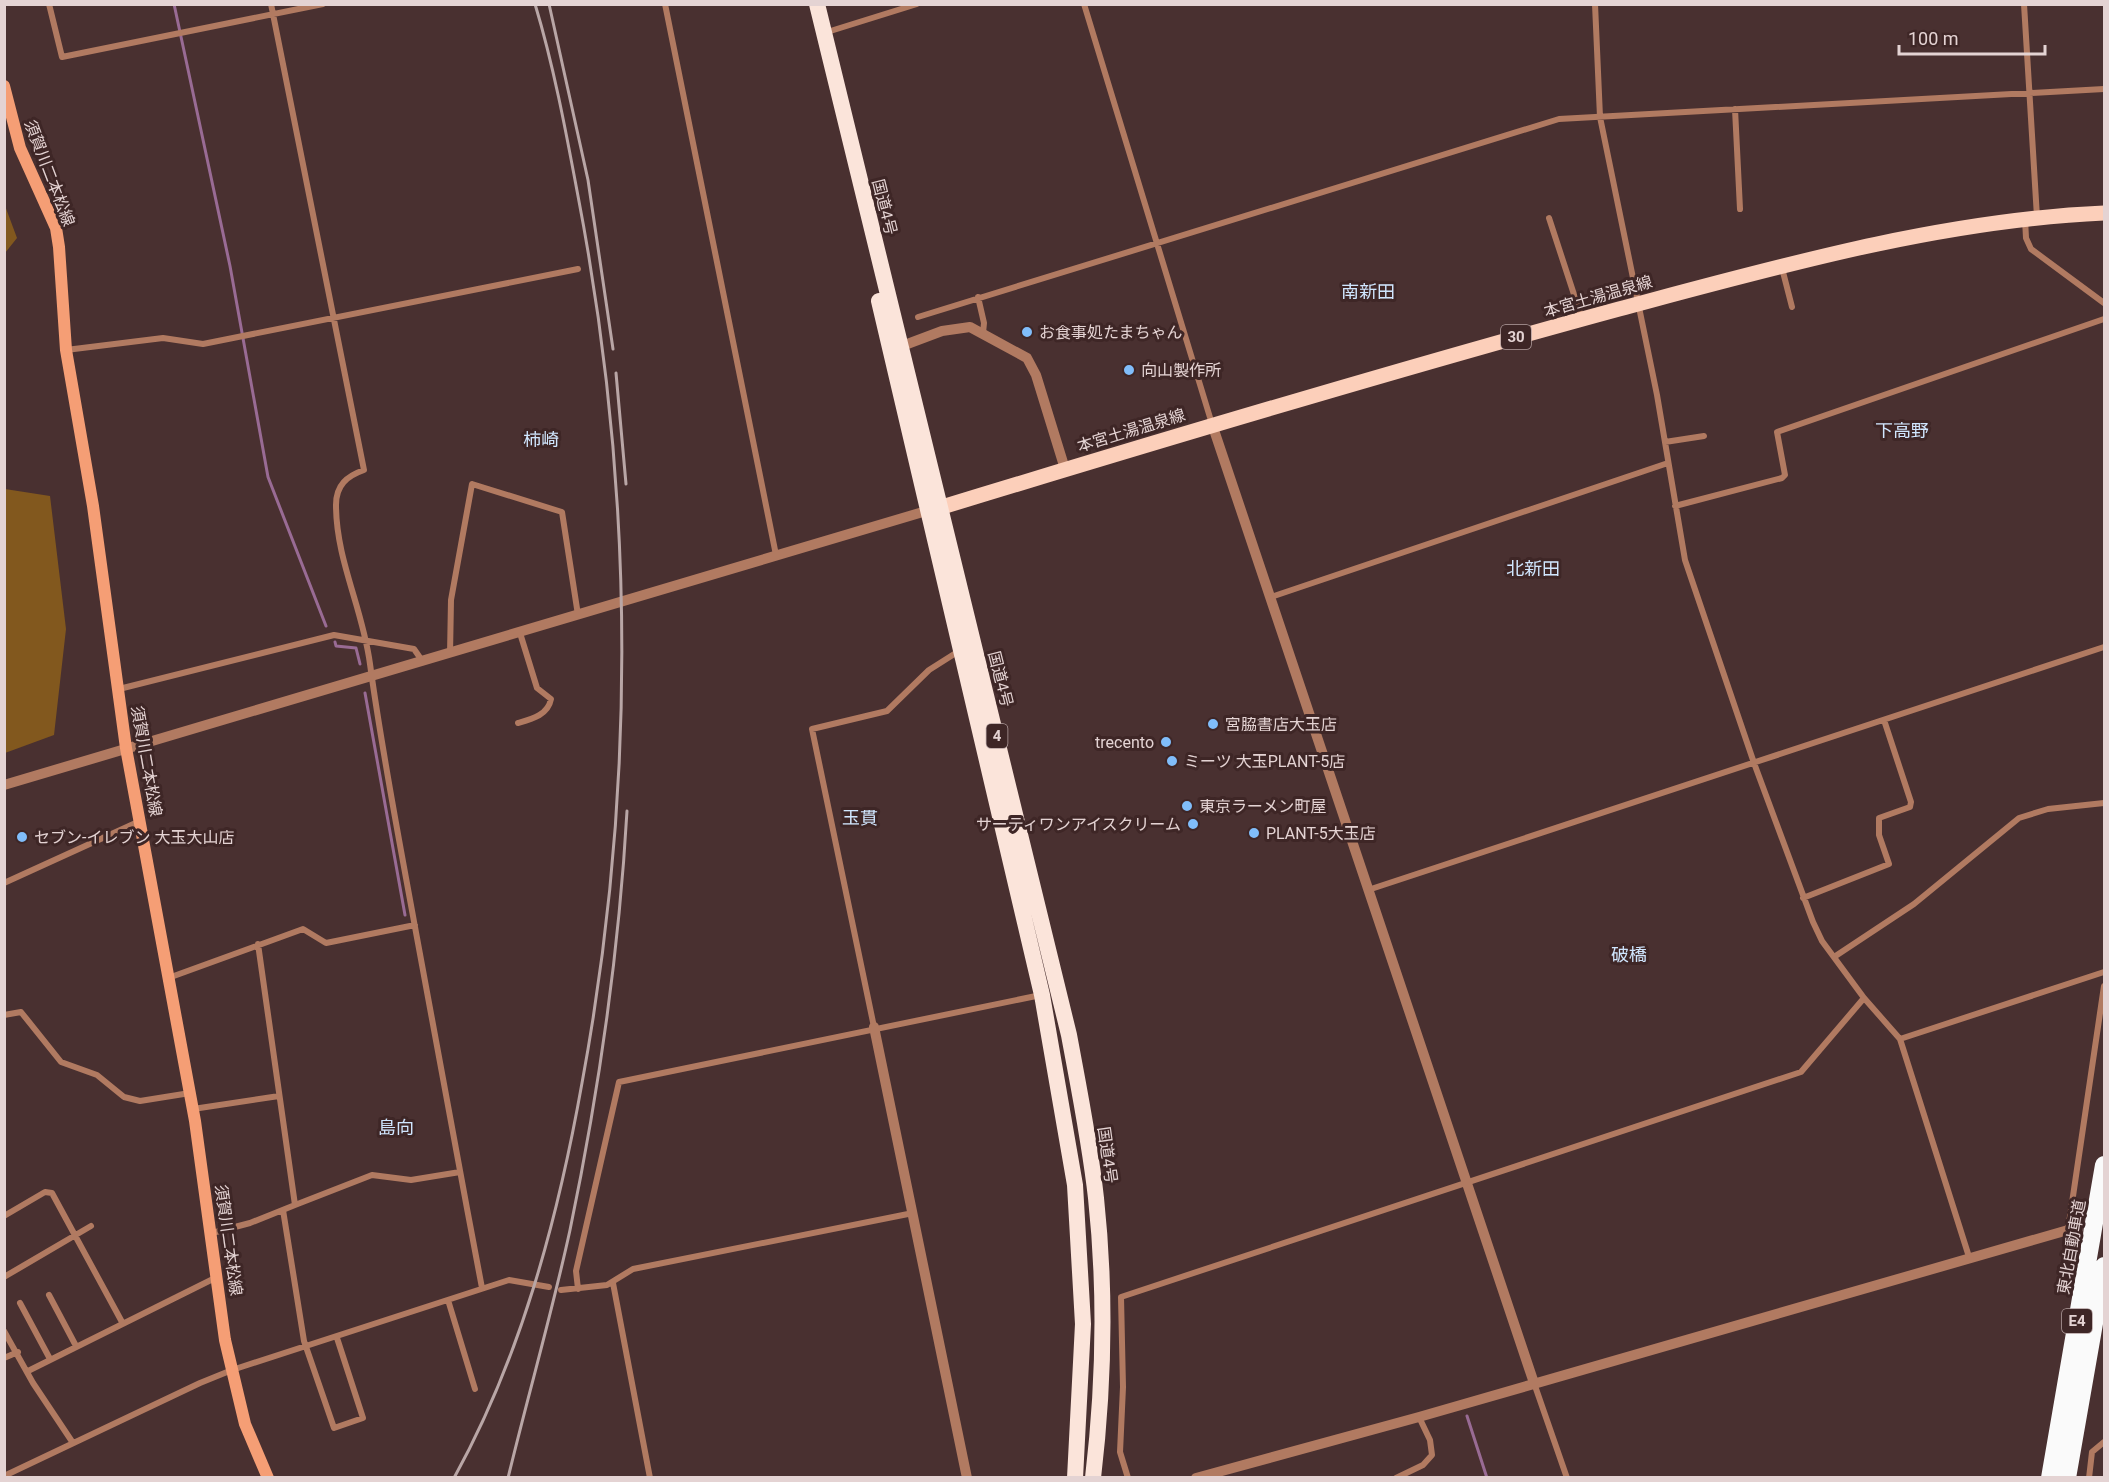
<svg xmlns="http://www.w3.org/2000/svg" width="2109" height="1482" viewBox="0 0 2109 1482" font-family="Roboto,'Noto Sans JP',sans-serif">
  <rect width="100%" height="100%" fill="#493030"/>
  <path fill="#82581e" d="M4 203 17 238 5 253H4Z
    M5 489 50 496 66 629 54 735 5 753Z"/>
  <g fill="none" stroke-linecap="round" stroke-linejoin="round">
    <path stroke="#996b94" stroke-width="3" d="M174 4 230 266 268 477 326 626
      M335 642 336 646 356 648 360 664
      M365 693 405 915
      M1467 1416 1487 1478"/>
    <path stroke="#604848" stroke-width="10" stroke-dasharray="10 5" stroke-linecap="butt" d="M2075 1228 2104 1220"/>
    <path stroke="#b17a61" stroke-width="6" d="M49 4 62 57 323 4
      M271 4 364 470C347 476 336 485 336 505 336 560 363 609 370 664 382 752 399 839 415 927 438 1048 459 1168 482 1288
      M665 4 776 555
      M1084 4 1212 424
      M1595 4 1600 117 1657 395 1685 560 1754 763 1813 922 1822 941 1864 998 1900 1039 1970 1260
      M2024 4 2037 217
      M824 33 917 4
      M1735 109 1740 209
      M1549 218 1582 319
      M2025 219 2026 238 2031 249 2104 303
      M1782 268 1792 307
      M978 297 984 323 983 333
      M918 317 1559 119 2104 89
      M66 350 163 338 203 344 578 269
      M1665 442 1704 436
      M1675 506 1782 478 1785 475 1777 432 2104 319
      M1271 597 1668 463
      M450 654 451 600 472 484 562 512 578 615
      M119 689 334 635 414 649 423 662
      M518 723C532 719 548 715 551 699L537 688 520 633
      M4 883 140 821
      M1368 890 2104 647
      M1803 898 1889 864 1879 835V818L1910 807 1911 802 1884 720
      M1834 957 1914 904 2019 818 2048 809 2104 803
      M171 977 303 929 326 943 415 925
      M4 1015 21 1012 61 1062 97 1075 124 1097 140 1101 190 1093
      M874 1027 812 729 887 711 929 670 959 651
      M1900 1039 2104 972
      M193 1109 279 1096
      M295 1205 372 1175 411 1180 460 1172
      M283 1210 304 1341 334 1428 363 1418 337 1338
      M4 1216 45 1192 52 1193 122 1322
      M2068 1230 2104 986
      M212 1233 250 1223 295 1205 258 944
      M4 1277 91 1226
      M613 1283 650 1478
      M578 1289 576 1271 619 1082 1041 995
      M561 1290 607 1285 633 1269 913 1213
      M49 1295 76 1346
      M448 1300 475 1389
      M20 1303 50 1359
      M4 1331 33 1383 73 1443
      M4 1358 18 1352
      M28 1371 217 1277
      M1534 1383 1567 1478
      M4 1476 200 1383 232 1370 509 1280 549 1287
      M1128 1478 1120 1452 1123 1387 1121 1297 1801 1072 1864 998
      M1396 1478 1423 1465 1432 1455 1430 1440 1419 1417
      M2089 1478 2092 1452 2104 1442"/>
    <path stroke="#b17a61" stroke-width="10" d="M902 346 942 331 970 327 1027 358 1036 375 1065 469
      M1212 424 1534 1383
      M4 785 933 509
      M874 1027 967 1478
      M1196 1478 1419 1417 2075 1228"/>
    <path stroke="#f59e75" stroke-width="12" d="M4 86 20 148 56 228 59 247 66 350 93 506 126 748 195 1121 225 1340 245 1424 268 1478"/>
    <path stroke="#fccfba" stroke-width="15" d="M939 508C1165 439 1391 371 1619 309 1776 267 1941 220 2104 213"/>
    <path stroke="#fbe4da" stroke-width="16" d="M817 4 1069 1035C1079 1089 1090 1143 1096 1198 1106 1291 1104 1385 1093 1478
      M879 301 1042 995 1075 1185 1083 1324 1075 1478"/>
    <path stroke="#fafafa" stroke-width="18" d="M2050 1478 2104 1165
      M2067 1478 2104 1266"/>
    <path stroke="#b9a6a6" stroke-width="3" d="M549 4 588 180 613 349
      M616 373 626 484
      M454 1478C521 1357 558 1218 582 1083 637 786 635 493 578 196 566 132 554 67 535 4
      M508 1478C528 1395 552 1313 570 1230 599 1091 619 952 627 811"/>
  </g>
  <g fill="#80bdfa" stroke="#3e2626" stroke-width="2">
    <circle cx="1027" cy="332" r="6"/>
    <circle cx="1129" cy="370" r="6"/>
    <circle cx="1213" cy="724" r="6"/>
    <circle cx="1166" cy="742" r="6"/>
    <circle cx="1172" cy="761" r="6"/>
    <circle cx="1187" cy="806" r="6"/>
    <circle cx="1193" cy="824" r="6"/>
    <circle cx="1254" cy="833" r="6"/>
    <circle cx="22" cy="837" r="6"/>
  </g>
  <g text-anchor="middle" stroke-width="6" stroke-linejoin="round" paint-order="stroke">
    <g fill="#3e2626" stroke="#b29f9f" stroke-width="1.5">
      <rect x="1501" y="325" width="30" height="24" rx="4.5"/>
      <rect x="986.5" y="724" width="21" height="24" rx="4.5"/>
      <rect x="2062" y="1309" width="30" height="24" rx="4.5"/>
    </g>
    <g font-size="15" font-weight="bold" fill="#e4d3d3">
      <text x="1516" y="342">30</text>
      <text x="997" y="741">4</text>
      <text x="2077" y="1326">E4</text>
    </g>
    <g font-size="16" fill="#e4d3d3" stroke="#3e2626">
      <text transform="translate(50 173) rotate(69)" y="6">須賀川二本松線</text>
      <text transform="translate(885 207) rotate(76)" y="6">国道4号</text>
      <text transform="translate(1598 296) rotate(-16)" y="6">本宮土湯温泉線</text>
      <text transform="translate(1131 430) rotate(-17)" y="6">本宮土湯温泉線</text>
      <text transform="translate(1001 679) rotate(76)" y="6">国道4号</text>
      <text transform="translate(147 761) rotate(80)" y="6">須賀川二本松線</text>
      <text transform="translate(1108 1155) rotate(82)" y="6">国道4号</text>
      <text transform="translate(229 1240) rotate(82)" y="6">須賀川二本松線</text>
      <text transform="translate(2071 1247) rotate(-80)" y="6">東北自動車道</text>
    </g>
    <g font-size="16" fill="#e4d3d3" stroke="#3e2626" text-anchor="start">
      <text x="1039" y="338">お食事処たまちゃん</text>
      <text x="1141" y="376">向山製作所</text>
      <text x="1225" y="730">宮脇書店大玉店</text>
      <text x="1154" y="748" text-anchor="end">trecento</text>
      <text x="1184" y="767">ミーツ 大玉PLANT-5店</text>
      <text x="1199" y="812">東京ラーメン町屋</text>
      <text x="1181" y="830" text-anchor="end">サーティワンアイスクリーム</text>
      <text x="1266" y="839">PLANT-5大玉店</text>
      <text x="34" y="843">セブン-イレブン 大玉大山店</text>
    </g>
    <g font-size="18" fill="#d0e6fe" stroke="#3e2626">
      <text x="1368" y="298">南新田</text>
      <text x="1902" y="437">下高野</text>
      <text x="541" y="446">柿崎</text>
      <text x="1533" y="575">北新田</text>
      <text x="860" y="824">玉貫</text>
      <text x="1629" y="961">破橋</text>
      <text x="396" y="1134">島向</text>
    </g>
  </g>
  <rect width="2109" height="1482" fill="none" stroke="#e4d3d3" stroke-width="12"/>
  <path d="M1899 45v9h146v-9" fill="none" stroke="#e4d3d3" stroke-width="3"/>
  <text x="1908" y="45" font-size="18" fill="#e4d3d3" stroke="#3e2626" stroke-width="4.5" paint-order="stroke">100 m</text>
</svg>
